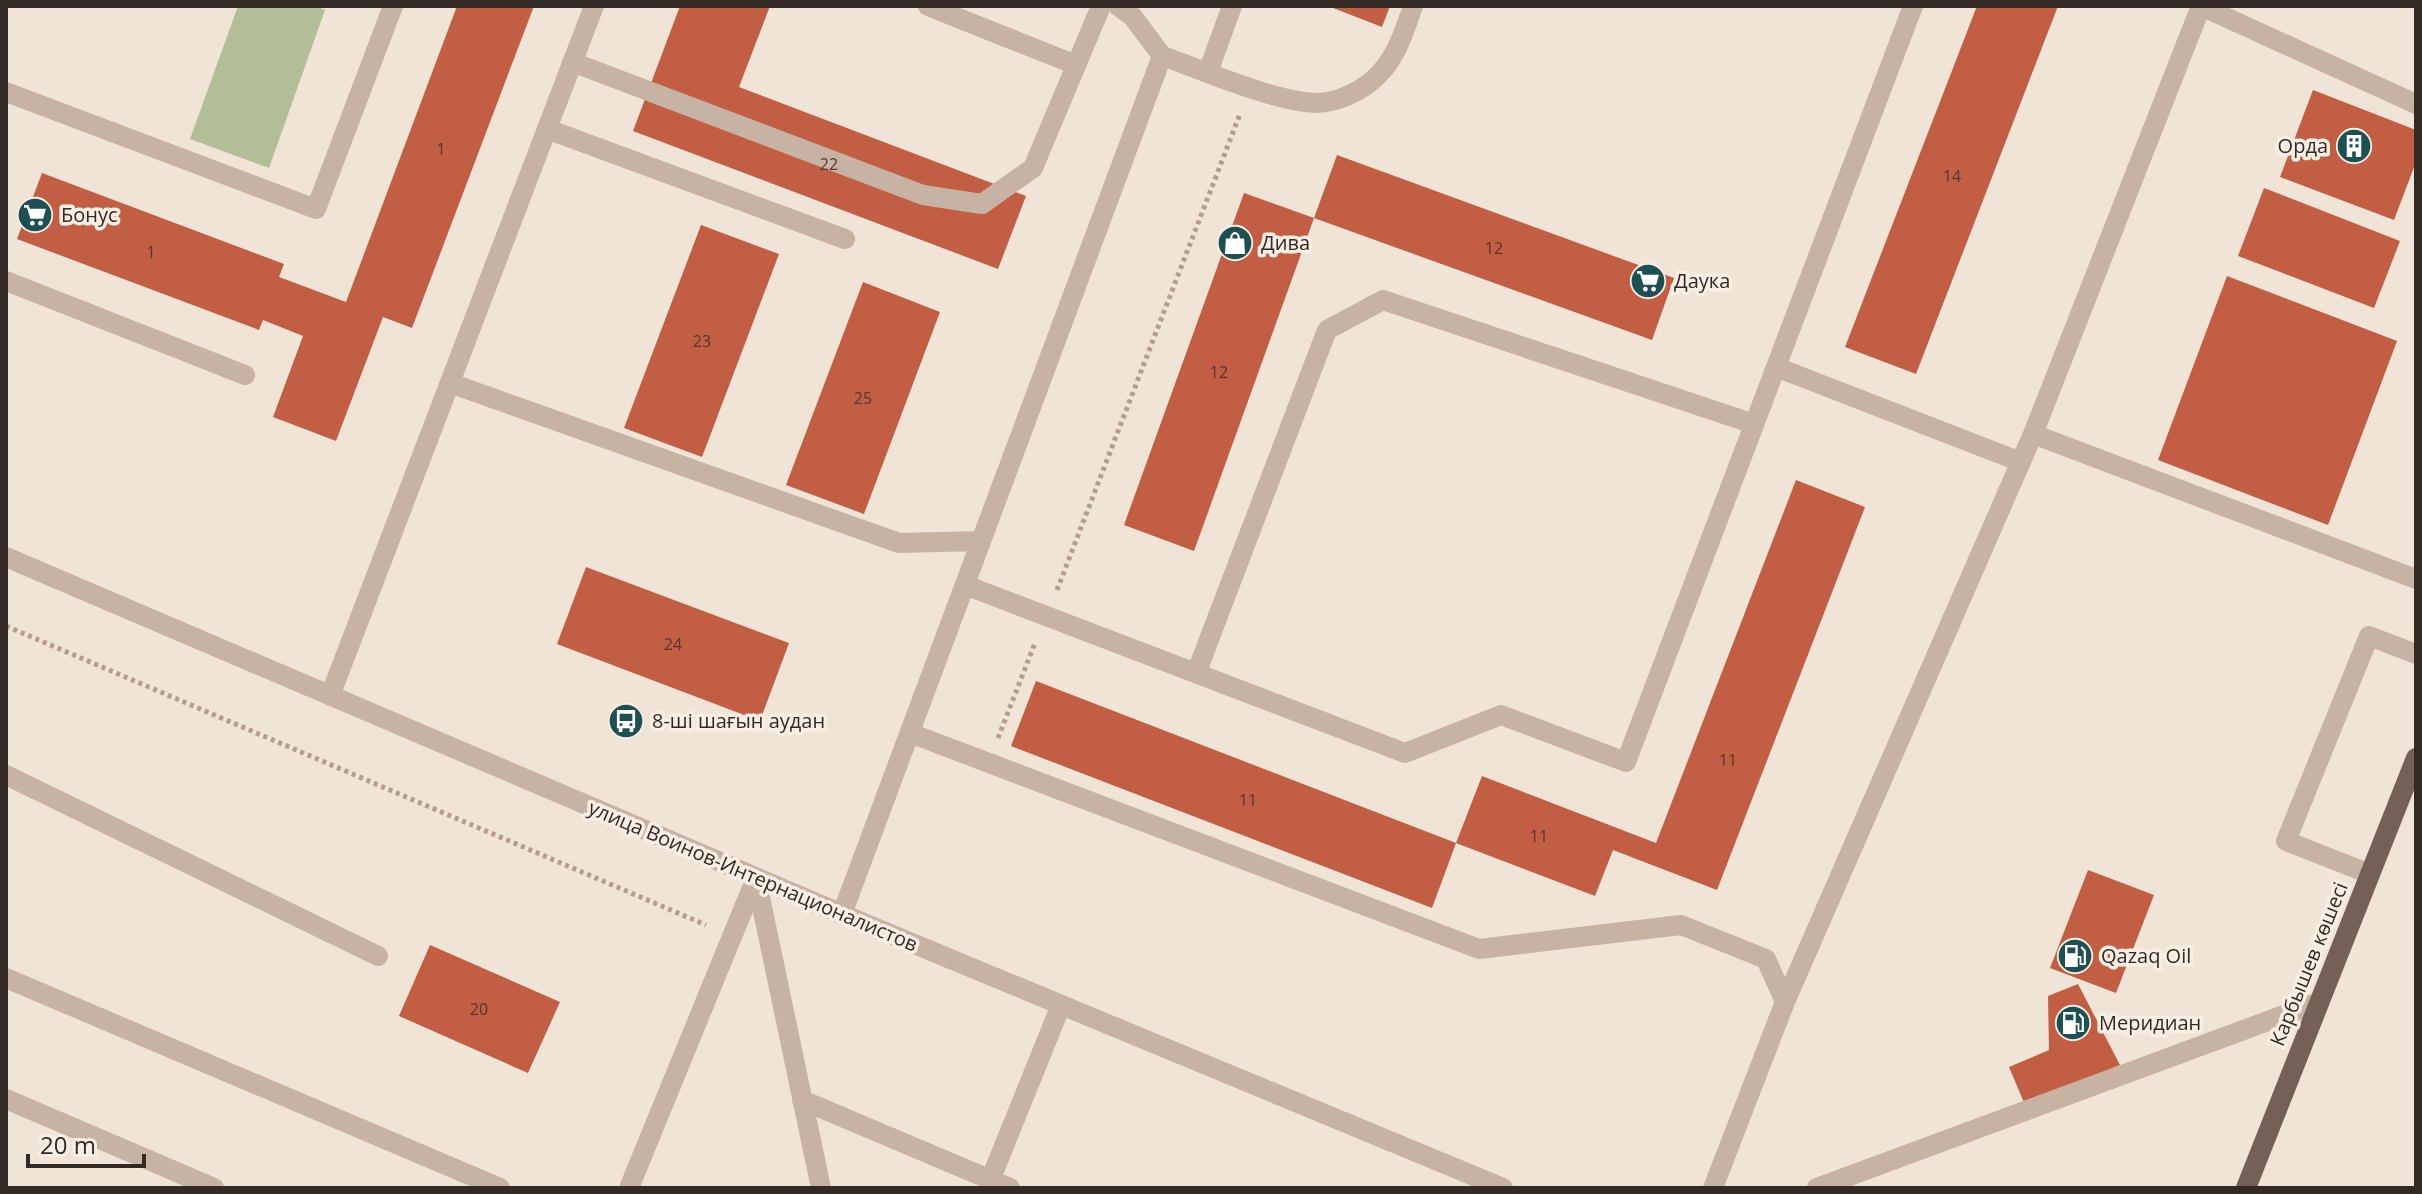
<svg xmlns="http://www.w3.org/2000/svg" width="2422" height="1194" viewBox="0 0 2422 1194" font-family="'Open Sans',sans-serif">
  <rect width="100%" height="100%" fill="#f0e4d7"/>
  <path fill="#b2be98" d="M238 6H315L325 10 269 168 190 139Z"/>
  <path fill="#c25e43" d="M457 6H534L412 328 383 317 336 441 273 417 303 336 263 320 259 330 17 239 42 173 284 264 279 277 346 302Z
    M680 6H770L739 87 1026 196 998 269 633 131Z
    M1328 6H1390L1382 27Z
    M1977 6H2058L1916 374 1845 347Z
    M2313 90 2416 130V162L2394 220 2280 177Z
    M1337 155 1674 278 1652 340 1314 218Z
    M2264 188 2400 241 2374 308 2238 256Z
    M1244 193 1314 218 1194 551 1124 525Z
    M701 225 779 254 702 457 624 428Z
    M2227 276 2397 341 2328 525 2158 460Z
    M863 282 940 312 864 514 786 485Z
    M1796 480 1865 507 1717 890 1613 850 1595 896 1456 843 1482 776 1656 843Z
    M586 567 789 643 760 721 557 644Z
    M1036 681 1456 843 1432 908 1011 746Z
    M2088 870 2154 895 2116 993 2050 968Z
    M430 945 560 1002 528 1073 399 1016Z
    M2078 984 2120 1065 2025 1105 2009 1067 2049 1050 2048 996Z"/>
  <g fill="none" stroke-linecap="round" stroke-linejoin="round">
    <path stroke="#b39d8f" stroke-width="5" stroke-dasharray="4 4" stroke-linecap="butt" d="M1057 590 1240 114
      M6 626 706 925
      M998 738 1035 643"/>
    <path stroke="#c7b3a4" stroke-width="20" d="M928 6 1076 65
      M2201 6 2416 104
      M1162 56C1203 70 1275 102 1316 103 1339 103 1366 89 1381 72 1398 53 1405 29 1413 6
      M572 62 923 195 982 204 1033 168 1101 6
      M1208 72 1232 6
      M6 92 316 209 393 6
      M547 129 845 239
      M6 281 245 375
      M1776 367 2021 462
      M450 383 899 543 981 541
      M2033 434 2416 579
      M6 557 842 914 1503 1188
      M965 585 1405 753 1501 715 1626 762 1913 6
      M1197 671 1327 330 1383 300 1754 424
      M330 696 594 6
      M910 733 1479 949 1681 925 1766 959 1785 1002 1713 1188
      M6 775 378 956
      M2370 874 2286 841 2369 636 2416 654
      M756 878 821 1188
      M842 914 1162 56 1133 17 1118 6
      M6 978 500 1188
      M1785 1002 2033 434 2201 6
      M6 1099 214 1188
      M802 1100 1010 1188
      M629 1188 756 878
      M987 1188 1061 1005
      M1817 1188 2319 1002"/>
    <path stroke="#746057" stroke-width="20" d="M2246 1188 2416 758"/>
  </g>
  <defs>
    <symbol id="building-disc" viewBox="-11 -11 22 22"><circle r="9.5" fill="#1d5052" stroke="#f8eee3"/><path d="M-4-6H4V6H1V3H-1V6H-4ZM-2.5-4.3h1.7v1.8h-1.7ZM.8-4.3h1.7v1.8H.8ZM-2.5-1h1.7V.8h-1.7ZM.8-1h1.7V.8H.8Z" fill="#fff"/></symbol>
    <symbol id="supermarket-disc" viewBox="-11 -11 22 22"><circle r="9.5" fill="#1d5052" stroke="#f8eee3"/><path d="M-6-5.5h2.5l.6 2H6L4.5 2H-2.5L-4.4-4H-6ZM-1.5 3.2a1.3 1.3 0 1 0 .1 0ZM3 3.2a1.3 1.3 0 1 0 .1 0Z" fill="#fff"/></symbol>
    <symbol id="shop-disc" viewBox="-11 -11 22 22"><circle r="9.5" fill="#1d5052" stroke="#f8eee3"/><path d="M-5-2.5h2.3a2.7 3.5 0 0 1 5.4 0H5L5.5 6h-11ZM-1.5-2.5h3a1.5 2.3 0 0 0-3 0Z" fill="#fff"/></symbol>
    <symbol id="bus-disc" viewBox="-11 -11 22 22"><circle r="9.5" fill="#1d5052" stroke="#f8eee3"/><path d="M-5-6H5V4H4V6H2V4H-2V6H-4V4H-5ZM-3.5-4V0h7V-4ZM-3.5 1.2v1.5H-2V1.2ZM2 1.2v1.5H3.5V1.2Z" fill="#fff"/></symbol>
    <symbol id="fuel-disc" viewBox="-11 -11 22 22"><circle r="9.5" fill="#1d5052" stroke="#f8eee3"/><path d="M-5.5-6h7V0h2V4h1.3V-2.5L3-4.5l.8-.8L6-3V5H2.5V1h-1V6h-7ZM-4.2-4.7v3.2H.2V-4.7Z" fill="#fff"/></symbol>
  </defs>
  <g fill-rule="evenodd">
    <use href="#building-disc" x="2334" y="126" width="40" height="40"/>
    <use href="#supermarket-disc" x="15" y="195" width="40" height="40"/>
    <use href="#shop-disc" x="1215" y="223" width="40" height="40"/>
    <use href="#supermarket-disc" x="1628" y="261" width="40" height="40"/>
    <use href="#bus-disc" x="606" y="701" width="40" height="40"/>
    <use href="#fuel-disc" x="2055" y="936" width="40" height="40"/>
    <use href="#fuel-disc" x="2053" y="1003" width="40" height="40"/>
  </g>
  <g text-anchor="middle" stroke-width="7" stroke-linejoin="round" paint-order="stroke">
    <g font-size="16" fill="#57362c">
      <text x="441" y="155">1</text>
      <text x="829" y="170">22</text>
      <text x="1952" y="182">14</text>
      <text x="1494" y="254">12</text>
      <text x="151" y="258">1</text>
      <text x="702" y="347">23</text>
      <text x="1219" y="378">12</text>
      <text x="863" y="404">25</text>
      <text x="673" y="650">24</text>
      <text x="1728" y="766">11</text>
      <text x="1248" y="806">11</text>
      <text x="1539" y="842">11</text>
      <text x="479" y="1015">20</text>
    </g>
    <g font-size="20" fill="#332925" stroke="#f8eee3" text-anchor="start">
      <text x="2328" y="153" text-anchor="end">Орда</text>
      <text x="61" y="222">Бонус</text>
      <text x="1261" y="250">Дива</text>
      <text x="1674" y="288">Даука</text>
      <text x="652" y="728">8-ші шағын аудан</text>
      <text x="2101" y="963">Qazaq Oil</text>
      <text x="2099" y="1030">Меридиан</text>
    </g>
    <g font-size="20" fill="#332925" stroke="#f8eee3">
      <text transform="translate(753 876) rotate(23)" y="7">улица Воинов-Интернационалистов</text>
      <text transform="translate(2309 964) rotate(-68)" y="7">Карбышев көшесі</text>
    </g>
  </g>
  <rect width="2422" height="1194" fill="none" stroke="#332925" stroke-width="16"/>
  <path d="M28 1154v12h116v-12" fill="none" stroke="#332925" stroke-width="4"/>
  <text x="40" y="1154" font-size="24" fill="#332925" stroke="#f8eee3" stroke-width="6" paint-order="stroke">20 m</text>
</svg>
